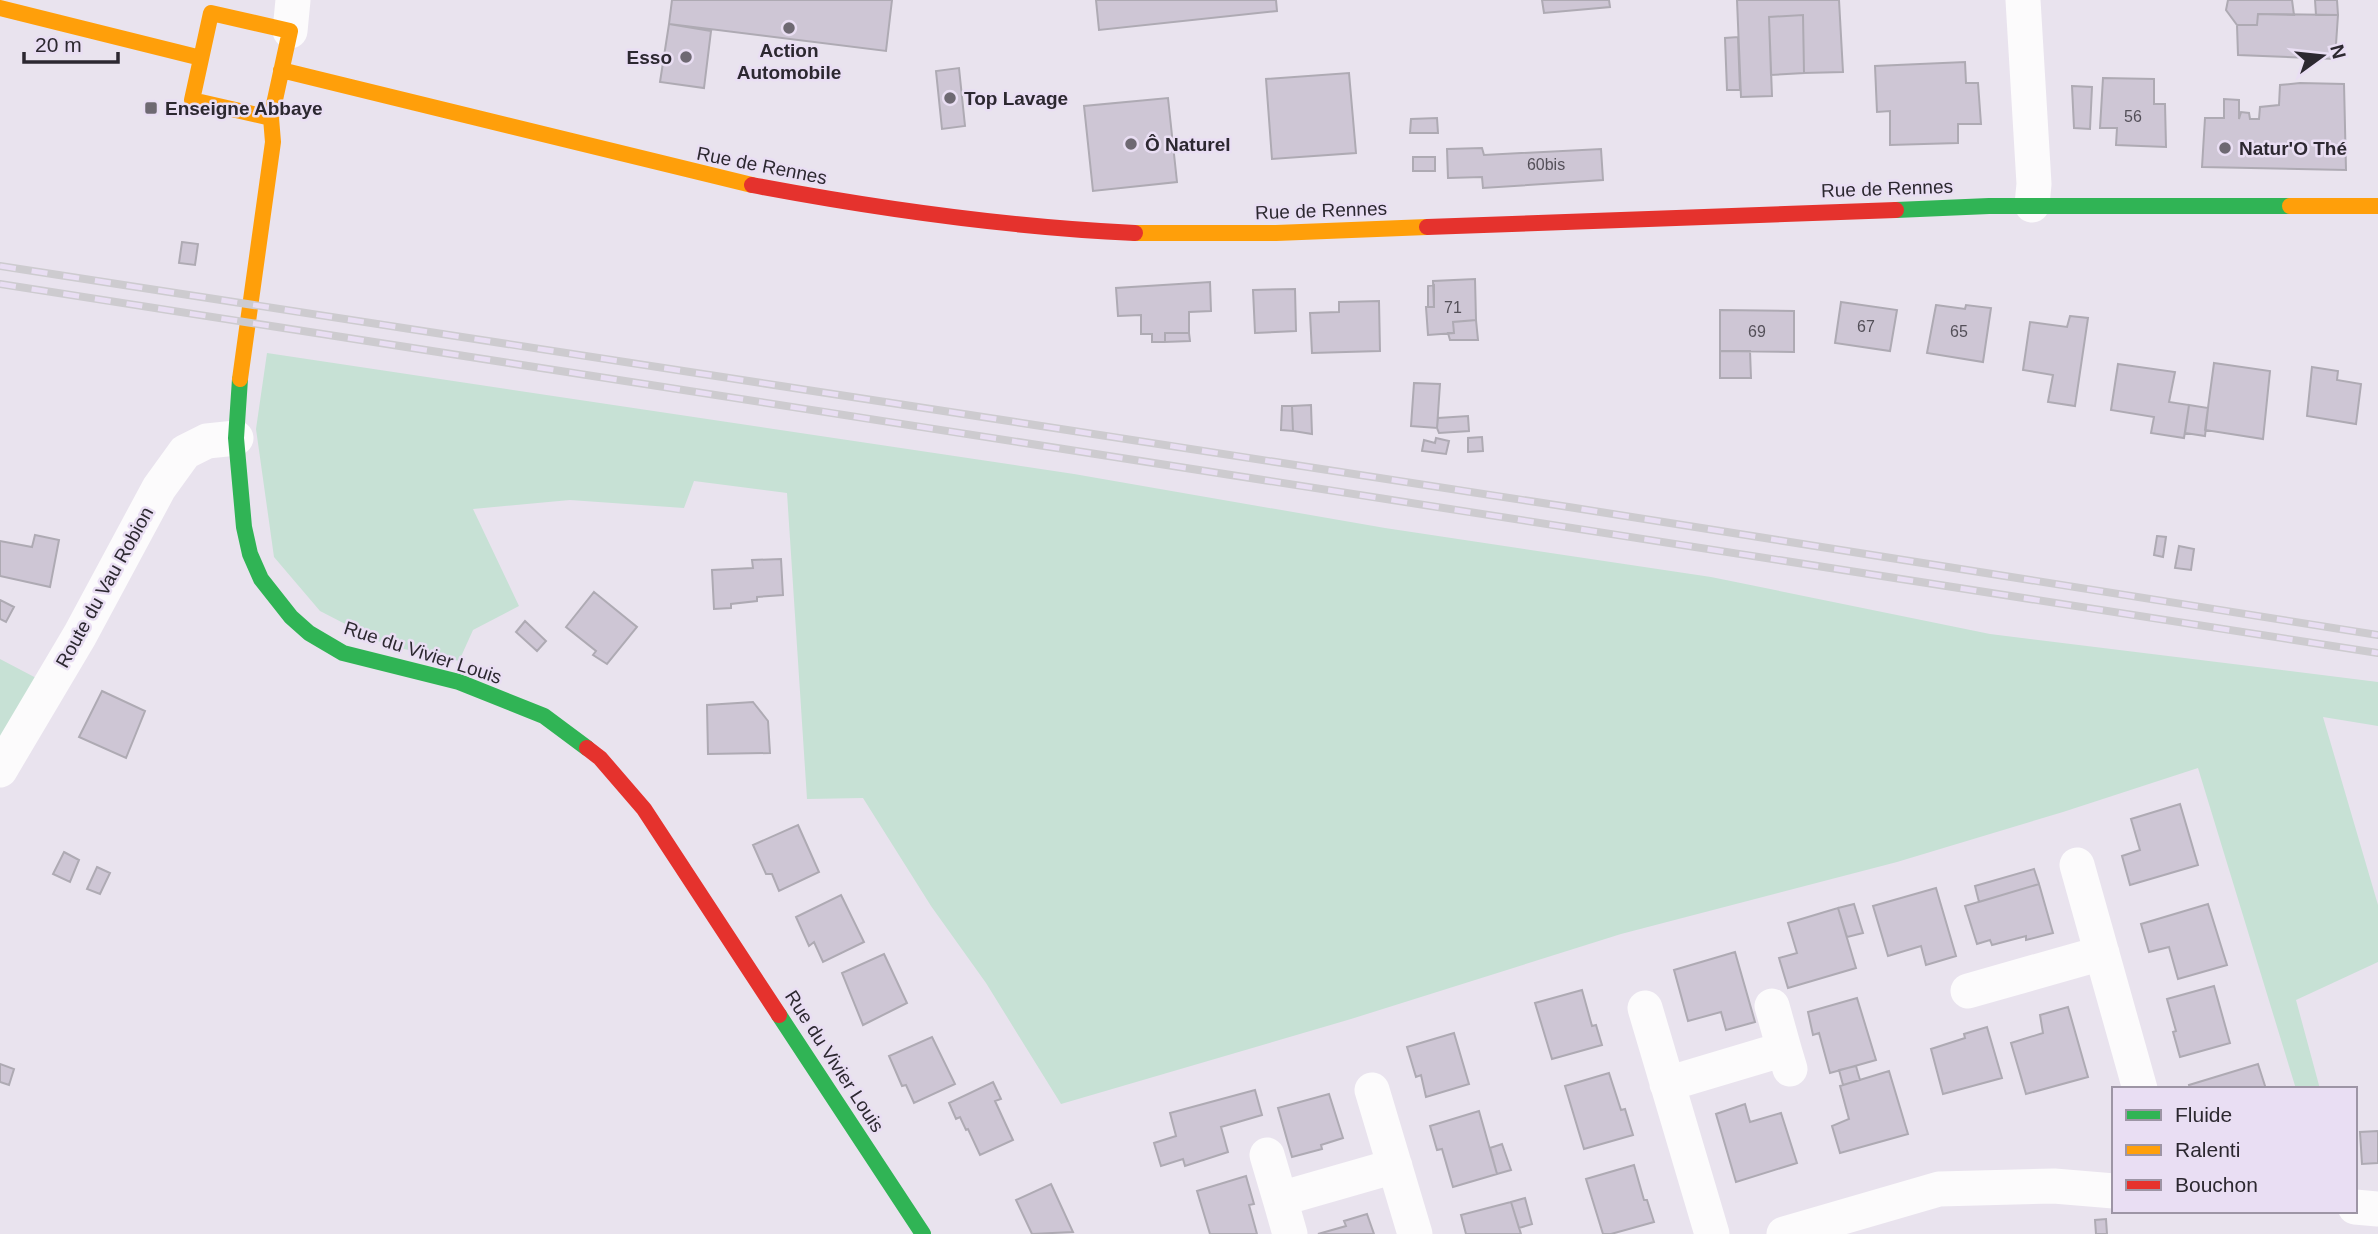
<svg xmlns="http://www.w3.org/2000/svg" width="2378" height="1234" viewBox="0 0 2378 1234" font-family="Helvetica,sans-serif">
  <rect width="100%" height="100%" fill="#e9e3ee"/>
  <path fill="#c7e1d5" d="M267 353 1074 474 1385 528 1711 577 1990 634 2378 682V726L2323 717 2378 905V962L2296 1000 2320 1089H2296L2198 768 2063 812 1897 862 1621 934 1351 1019 1061 1104 986 983 931 906 863 798 807 799 787 493 694 481 684 508 570 500 473 509 519 606 473 630 459 661 386 645 320 611 274 557 256 429Z
    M0 659 40 680 0 750Z"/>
  <path fill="#cec6d5" stroke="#aeaab3" stroke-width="2" d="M672 0H892L886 51 669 24Z
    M1096 0H1276L1277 11 1099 30Z
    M1542 0H1609L1610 7 1544 13Z
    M1737 0H1839L1843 72 1804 73 1803 15 1769 17 1772 96 1741 97Z
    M2228 0H2292L2294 15 2258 14 2257 25H2237L2226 10Z
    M2315 0H2337L2338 15H2316Z
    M2258 14 2338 15 2335 59 2238 55 2237 25H2257Z
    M1803 15 1804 73 1771 75 1769 17Z
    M669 24 711 31 704 88 660 82Z
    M1738 37 1740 90H1727L1725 38Z
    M1965 62 1966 83H1978L1981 124H1958V143L1890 145V111L1877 112 1875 66Z
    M959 68 965 126 942 129 936 71Z
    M1349 73 1356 153 1272 159 1266 79Z
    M2103 78 2154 79V104H2165L2166 147 2116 145 2117 128H2100Z
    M2300 83 2344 84 2346 170 2202 167 2205 118H2224V99L2239 100V119L2241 112 2249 113 2250 119H2259L2260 107 2279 105 2280 85Z
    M2072 86 2092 87 2090 129 2074 128Z
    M1168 98 1177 182 1093 191 1084 106Z
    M1437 118 1438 133H1410L1411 119Z
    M1482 148 1484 155 1601 149 1603 180 1483 188 1482 177 1448 178 1447 149Z
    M1413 157H1435V171H1413Z
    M182 242 198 244 195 265 179 263Z
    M1475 279 1476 320 1453 322 1454 333 1428 335 1426 307H1434L1433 281Z
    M1210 282 1211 311 1189 312V333H1165V342H1152V334H1141V315L1118 316 1116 288Z
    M1434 285V307H1428V286Z
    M1295 289 1296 331 1255 333 1253 290Z
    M1379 301 1380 351 1312 353 1310 313 1339 312V302Z
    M1841 302 1897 310 1890 351 1835 343Z
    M1936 305 1965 309 1966 305 1991 308 1983 362 1927 353Z
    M1720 310 1794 311V352L1720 351Z
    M2070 316 2088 318 2075 406 2048 402 2053 375 2023 370 2030 322 2067 327Z
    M1476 320 1478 340H1450L1448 333H1454L1453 322Z
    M1165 333H1189L1190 341 1165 342Z
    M1720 351H1750L1751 378H1720Z
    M2214 363 2270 371 2263 439 2205 430Z
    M2118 364 2175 372 2169 402 2189 405 2184 438 2151 433 2154 417 2111 410Z
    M2312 367 2338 371 2337 380 2361 384 2356 424 2307 416Z
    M1414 383 1440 384 1437 428 1411 426Z
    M1311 405 1312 434 1293 431 1292 406Z
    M2189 405 2208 408 2205 436 2185 433Z
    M1282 406H1292L1293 431 1281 430Z
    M1468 416 1469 431 1439 433 1437 428 1438 418Z
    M1482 437 1483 451 1468 452V438Z
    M1436 438 1449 441 1446 454 1422 451 1424 440 1435 443Z
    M35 535 59 540 50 587 0 576V541L32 547Z
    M2157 536 2166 537 2163 557 2154 555Z
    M2179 546 2194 549 2191 570 2175 568Z
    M781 559 783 595 757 597V601L731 604V608L714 609 712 570 753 568 752 560Z
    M594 592 637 627 607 664 593 655 596 651 566 627Z
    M0 600 14 607 6 622 0 619Z
    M525 621 546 641 537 651 516 632Z
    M102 691 145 711 126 758 79 737Z
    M753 702 768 721 770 753 708 754 707 705Z
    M2180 804 2198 865 2130 885 2122 856 2140 850 2131 819Z
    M798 825 819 872 779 891 772 874H766L753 845Z
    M64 852 79 860 70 882 53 874Z
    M97 867 110 873 100 894 87 889Z
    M2034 869 2039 884 1979 902 1975 886Z
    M2039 884 2053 933 2026 940V936L1992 945 1990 940 1977 944 1965 906Z
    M1936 888 1956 956 1926 965 1921 946 1888 956 1873 906Z
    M841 895 864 942 823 962 814 942 809 946 796 917Z
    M1854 904 1863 933 1847 937 1838 908Z
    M2208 904 2227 965 2178 979 2169 947 2149 952 2141 924Z
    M1838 908 1856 968 1788 988 1779 958 1797 953 1788 923Z
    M1735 952 1755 1022 1726 1030 1721 1012 1688 1021 1674 970Z
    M884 954 907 1003 863 1025 842 973Z
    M2214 986 2230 1043 2180 1057 2173 1032 2176 1031 2167 999Z
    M1582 990 1592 1026 1596 1025 1602 1045 1552 1059 1535 1003Z
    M1857 998 1876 1060 1830 1073 1819 1033 1813 1035 1808 1012Z
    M2068 1007 2088 1077 2026 1094 2011 1043 2043 1033 2040 1015Z
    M1987 1027 2002 1078 1943 1094 1931 1049 1965 1038 1964 1034Z
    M1454 1033 1469 1084 1426 1097 1421 1075 1416 1077 1407 1047Z
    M932 1037 955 1084 914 1103 906 1085 902 1086 889 1056Z
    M0 1064 14 1069 9 1085 0 1082Z
    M2258 1064 2266 1089H2190L2189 1085Z
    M1856 1066 1860 1080 1843 1085 1839 1070Z
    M1889 1071 1908 1134 1840 1153 1832 1126 1849 1119 1840 1086Z
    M1609 1073 1621 1110 1625 1109 1633 1135 1584 1149 1565 1086Z
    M993 1082 1001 1099 995 1101 1013 1140 980 1155 968 1129 966 1130 960 1117 956 1119 949 1103Z
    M1255 1090 1262 1115 1221 1127 1228 1152 1185 1166 1183 1159 1161 1166 1154 1143 1176 1136 1170 1113Z
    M1329 1094 1343 1138 1321 1145 1322 1149 1292 1157 1278 1108Z
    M1745 1104 1750 1122 1781 1113 1797 1163 1736 1182 1716 1114Z
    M1479 1111 1497 1174 1453 1187 1442 1149 1437 1150 1430 1126Z
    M2378 1131V1163L2362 1164 2360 1132Z
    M1502 1144 1511 1170 1497 1174 1490 1148Z
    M1634 1165 1644 1200H1647L1654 1222 1611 1234H1603L1586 1179Z
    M1246 1176 1254 1204 1249 1205 1257 1234H1210L1197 1191Z
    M1051 1184 1073 1232 1032 1234 1016 1200Z
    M1525 1198 1532 1224 1519 1228 1511 1202Z
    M1511 1202 1521 1234H1466L1461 1215Z
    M1367 1214 1374 1234H1318L1346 1226 1344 1221Z
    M2106 1219 2107 1234H2096L2095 1220Z"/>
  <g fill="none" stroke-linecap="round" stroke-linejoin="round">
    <path stroke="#fcfbfc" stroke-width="35" d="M2023 0 2034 184 2032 205
      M290 31 293 0
      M0 770 80 635 159 488 185 452 207 441 236 438
      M2077 865 2140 1089
      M1968 991 2102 953
      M1772 1006 1784 1049
      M1645 1008 1712 1234
      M1667 1084 1784 1049 1790 1069
      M1372 1090 1415 1234
      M1267 1155 1280 1199 1395 1166
      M1280 1199 1290 1234
      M2355 1207 2378 1209
      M1784 1234 1939 1189 2054 1186 2114 1191"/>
    <path stroke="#30b455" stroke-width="16" d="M1896 210 1989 206H2290
      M240 379 236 438 244 527 250 554 261 579 291 617 309 633 343 653 459 682 544 716 587 748
      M779 1015 923 1234"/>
    <path stroke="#ff9f0a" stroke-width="16" d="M0 8 201 58
      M281 70 752 185
      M2290 206H2378
      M1135 233H1276L1427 227
      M240 379 273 142 271 118 290 31 211 13 192 100 271 118"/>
    <path stroke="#e5322d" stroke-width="16" d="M752 185C879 209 1006 227 1135 233
      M1427 227 1896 210
      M587 748 600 758 644 809 779 1015"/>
    <defs>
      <path id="rail" d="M0 266 1575 508 2378 635
        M0 284 2378 653"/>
    </defs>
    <use href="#rail" stroke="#cdcbcf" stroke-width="8"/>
    <use href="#rail" stroke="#e9def3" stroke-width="5" stroke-dasharray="16" stroke-linecap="butt"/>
  </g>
  <g fill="#6e6972" stroke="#e9def3" stroke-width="2.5">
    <circle cx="789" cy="28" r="7"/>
    <circle cx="686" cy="57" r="7"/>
    <circle cx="950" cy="98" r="7"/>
    <rect x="144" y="101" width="14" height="14" rx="3.5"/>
    <circle cx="1131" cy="144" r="7"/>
    <circle cx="2225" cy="148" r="7"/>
  </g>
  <g text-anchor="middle" stroke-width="5" stroke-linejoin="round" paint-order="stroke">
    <g font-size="16" fill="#545059">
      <text x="2133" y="122">56</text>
      <text x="1546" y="170">60bis</text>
      <text x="1453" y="313">71</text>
      <text x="1866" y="332">67</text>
      <text x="1757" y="337">69</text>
      <text x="1959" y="337">65</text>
    </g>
    <g font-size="19" font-weight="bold" fill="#2c2830" stroke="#e9def3" text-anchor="start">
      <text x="789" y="57" text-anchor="middle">Action<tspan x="789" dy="22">Automobile</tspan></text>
      <text x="672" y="64" text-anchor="end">Esso</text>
      <text x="964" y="105">Top Lavage</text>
      <text x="165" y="115">Enseigne Abbaye</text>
      <text x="1145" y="151">Ô Naturel</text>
      <text x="2239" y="155">Natur'O Thé</text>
    </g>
    <g font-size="19" fill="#2c2830" stroke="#e9def3">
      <text transform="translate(762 165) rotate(11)" y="7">Rue de Rennes</text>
      <text transform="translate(1887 188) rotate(-2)" y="7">Rue de Rennes</text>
      <text transform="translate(1321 210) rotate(-2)" y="7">Rue de Rennes</text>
      <text transform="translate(104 587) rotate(-61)" y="7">Route du Vau Robion</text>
      <text transform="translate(423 652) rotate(18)" y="7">Rue du Vivier Louis</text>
      <text transform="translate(835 1061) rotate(57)" y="7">Rue du Vivier Louis</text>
    </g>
  </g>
  <rect x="2112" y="1087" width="245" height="126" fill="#e9def3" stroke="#9d95a5" stroke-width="2"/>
  <rect x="2126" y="1110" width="35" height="10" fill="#30b455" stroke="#9d95a5" stroke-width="2"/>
  <text x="2175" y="1122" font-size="21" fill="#2c2830">Fluide</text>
  <rect x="2126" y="1145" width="35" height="10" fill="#ff9f0a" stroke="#9d95a5" stroke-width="2"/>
  <text x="2175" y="1157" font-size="21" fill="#2c2830">Ralenti</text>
  <rect x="2126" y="1180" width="35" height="10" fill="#e5322d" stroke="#9d95a5" stroke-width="2"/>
  <text x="2175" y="1192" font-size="21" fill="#2c2830">Bouchon</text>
  <g transform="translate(2322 56) rotate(75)" stroke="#e9def3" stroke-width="5" paint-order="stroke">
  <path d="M0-5L12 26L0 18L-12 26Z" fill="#2c2830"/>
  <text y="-10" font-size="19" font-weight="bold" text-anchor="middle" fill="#2c2830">N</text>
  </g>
  <path d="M24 52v10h94v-10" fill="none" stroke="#2c2830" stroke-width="3.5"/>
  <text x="35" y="52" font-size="21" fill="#2c2830" stroke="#e9def3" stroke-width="5" paint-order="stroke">20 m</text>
</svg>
